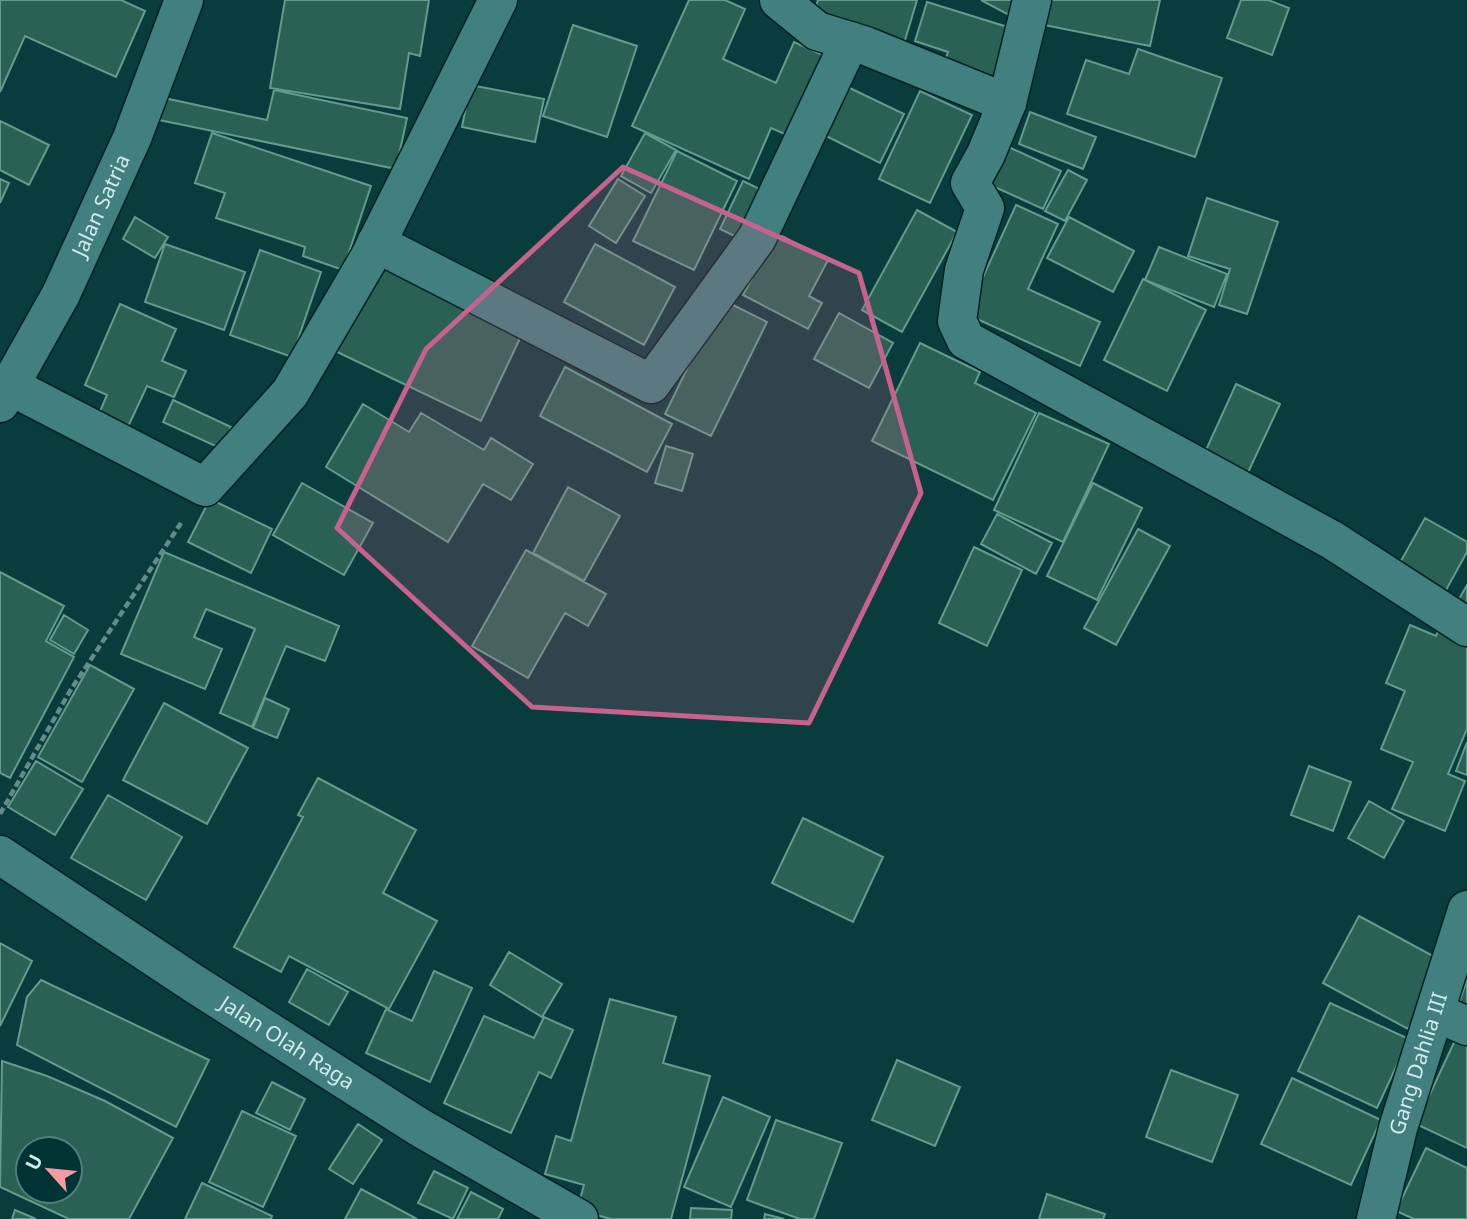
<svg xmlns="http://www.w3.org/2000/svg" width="1467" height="1219" viewBox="0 0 1467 1219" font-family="'Noto Sans',sans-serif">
  <rect width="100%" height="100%" fill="#093d3d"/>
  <path fill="#296254" stroke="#639b8c" stroke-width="2" fill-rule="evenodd" d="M0 0H121L145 11 116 77 25 36 0 92Z
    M285 0H429L420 56 409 53 400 109 270 88Z
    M689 0H725L745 9 723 59 776 83 794 42 836 61 801 141 771 128 749 179 632 126Z
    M818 0H917L903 47 812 20Z
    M981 0H1017L1009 15Z
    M1039 0H1160L1150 46 1034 23Z
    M1241 0H1268L1289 8 1272 55 1227 38Z
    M927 2 1014 29 996 86 942 70 948 52 915 41Z
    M573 25 637 46 607 137 543 116Z
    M1138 49 1222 78 1195 157 1067 114 1086 60 1129 74Z
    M833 80 904 114 880 163 810 128Z
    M470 85 544 99 535 142 462 127Z
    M274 90 407 118 396 169 159 120 164 98 267 120Z
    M920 91 972 115 930 203 879 179Z
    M1030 112 1096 137 1083 169 1019 144Z
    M0 121 49 145 29 185 0 170Z
    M212 133 371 186 343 270 303 256 305 247 216 218 225 193 195 183Z
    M645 133 676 150 651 193 621 176Z
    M1004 145 1061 171 1043 209 986 183Z
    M677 151 737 181 694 270 633 241Z
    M1068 170 1087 180 1065 221 1045 211Z
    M0 179 9 183 0 203Z
    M618 179 645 196 616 243 589 226Z
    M743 181 774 196 751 244 720 229Z
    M1207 198 1278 222 1247 314 1219 305 1230 269 1188 256Z
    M1016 205 1058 224 1028 289 1100 322 1080 366 966 314Z
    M917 210 957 232 902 332 862 310Z
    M135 217 168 237 155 258 123 239Z
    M1069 217 1134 251 1113 292 1047 258Z
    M776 233 828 260 809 296 822 303 808 329 743 295Z
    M165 244 245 272 224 330 145 302Z
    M595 244 675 287 644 345 564 302Z
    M1159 247 1227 274 1214 307 1145 280Z
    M260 250 321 272 292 357 230 335Z
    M375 263 522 334 481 421 333 350Z
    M1143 279 1206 310 1167 391 1104 360Z
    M721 299 767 322 711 436 665 414Z
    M120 304 176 329 162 361 186 371 174 397 147 386 127 429 98 416 107 395 85 385Z
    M839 313 893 343 869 388 814 359Z
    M920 343 980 372 975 383 1036 413 993 500 872 441Z
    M565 367 672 424 647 472 540 416Z
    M1236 384 1280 404 1244 481 1201 461Z
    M173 400 231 427 222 449 163 422Z
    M363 404 409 432 421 413 484 450 491 438 533 464 511 500 483 484 448 542 326 467Z
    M1039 413 1109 444 1063 542 994 510Z
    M666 446 693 454 682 491 655 483Z
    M302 483 373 523 344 575 273 535Z
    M1093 483 1142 508 1097 600 1047 576Z
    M568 487 620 516 584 581 533 553Z
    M210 499 272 529 251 573 188 542Z
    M997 514 1052 543 1036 574 981 544Z
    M1425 518 1467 542V552L1440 601 1393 575Z
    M1138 529 1170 546 1116 645 1084 628Z
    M974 547 1022 570 987 646 939 623Z
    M526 550 606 594 588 626 565 613 528 678 472 646Z
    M164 552 339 626 325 661 286 646 252 727 220 713 255 629 206 609 194 637 222 649 205 689 121 654Z
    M0 572 64 606 46 641 74 657 10 778 0 773Z
    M1467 585V622L1451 613Z
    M64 615 88 630 74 654 50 640Z
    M1410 625 1436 636 1441 625 1467 636V729L1448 774 1465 781 1445 831 1392 809 1413 762 1381 749 1405 691 1386 683Z
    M90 665 134 689 82 782 38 757Z
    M265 698 289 709 277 738 253 728Z
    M164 703 248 748 207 824 123 780Z
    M1467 742V775L1456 771Z
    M36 761 83 789 55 835 8 807Z
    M1309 766 1351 782 1333 831 1291 815Z
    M318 778 416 830 383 893 437 921 389 1009 289 956 281 972 234 947 303 817 298 815Z
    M108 795 182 837 146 900 71 858Z
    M1369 801 1404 821 1384 858 1348 838Z
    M803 818 883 857 853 922 772 883Z
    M1359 916 1444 962 1408 1029 1323 983Z
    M0 943 32 961 0 1026Z
    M509 952 562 984 542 1017 490 985Z
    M307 969 348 992 329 1025 289 1002Z
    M434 971 472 988 430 1082 366 1053 386 1009 412 1021Z
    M41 980 209 1060 176 1127 17 1045 27 997Z
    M1467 980V1021L1454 1017Z
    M610 999 676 1017 663 1063 710 1076 671 1219H611L577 1210 584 1185 545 1174 556 1136 571 1141Z
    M1330 1003 1409 1039 1377 1108 1298 1071Z
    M484 1016 534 1038 544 1017 573 1030 551 1078 539 1072 511 1133 444 1103Z
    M1457 1036 1467 1040V1148L1416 1124Z
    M897 1060 960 1087 935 1146 872 1120Z
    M2 1061 47 1076 105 1101 173 1138 129 1219H69L0 1187ZM28 1149H70V1191H28Z
    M1171 1070 1238 1095 1212 1162 1146 1137Z
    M1292 1078 1381 1120 1351 1185 1261 1144Z
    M272 1082 305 1099 290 1130 256 1113Z
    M723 1097 770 1117 731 1207 684 1187Z
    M242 1111 296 1136 263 1207 209 1182Z
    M776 1120 842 1143 814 1219H800L747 1200Z
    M358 1124 382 1140 353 1184 329 1169Z
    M1426 1148 1467 1168V1219H1414L1396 1211Z
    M434 1171 468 1188 453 1219 418 1203Z
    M202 1183 272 1216 271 1219H185Z
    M361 1189 417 1219H345Z
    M471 1192 503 1209 498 1219H457Z
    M1047 1194 1105 1214 1103 1219H1039Z
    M691 1208 732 1210 731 1219H690Z
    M15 1210 36 1219H12Z
    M765 1214 784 1219H764Z"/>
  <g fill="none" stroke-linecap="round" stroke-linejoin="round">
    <defs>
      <g id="minor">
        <path d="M779 0 817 31 866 46 1007 103"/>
        <path d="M1032 0 1007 103 986 154 970 183 985 208 964 270 957 321 966 340 1332 540 1467 627"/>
        <path d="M376 243 651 384 757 238 850 41"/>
        <path d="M10 386 205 487 290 393 369 258 498 0"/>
        <path id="s1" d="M0 403 61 294 132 138 184 0"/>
        <path id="s2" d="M0 855 193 983 419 1127 579 1219"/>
        <path d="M1435 1012 1467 1026"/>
        <path id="s3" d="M1376 1219 1398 1128 1467 910"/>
      </g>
    </defs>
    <use href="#minor" stroke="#012222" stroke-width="41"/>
    <path stroke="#618c8b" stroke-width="4.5" stroke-dasharray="7 3.5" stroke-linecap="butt" d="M0 814 70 691 183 520"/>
    <use href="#minor" stroke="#427f7f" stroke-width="38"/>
  </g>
  <path fill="#c6628d" fill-opacity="0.2" stroke="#c6628d" stroke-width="5" stroke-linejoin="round" d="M623 167 859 273 921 493 809 723 532 707 337 528 426 349Z"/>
  <g text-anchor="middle" stroke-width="5" stroke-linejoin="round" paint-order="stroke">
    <g font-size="21" fill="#cdeceb" stroke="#033">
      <text dy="7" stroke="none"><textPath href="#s1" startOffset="222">Jalan Satria</textPath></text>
      <text dy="7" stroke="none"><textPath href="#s2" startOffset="343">Jalan Olah Raga</textPath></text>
      <text dy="7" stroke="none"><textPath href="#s3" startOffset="161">Gang Dahlia III</textPath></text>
    </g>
  </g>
  <g transform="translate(49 1170) rotate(297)"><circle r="33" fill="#003333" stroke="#527d7d" stroke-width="2"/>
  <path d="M0-5L12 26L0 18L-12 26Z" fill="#f49aa1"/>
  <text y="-10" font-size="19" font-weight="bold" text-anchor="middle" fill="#cdeceb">U</text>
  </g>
</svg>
